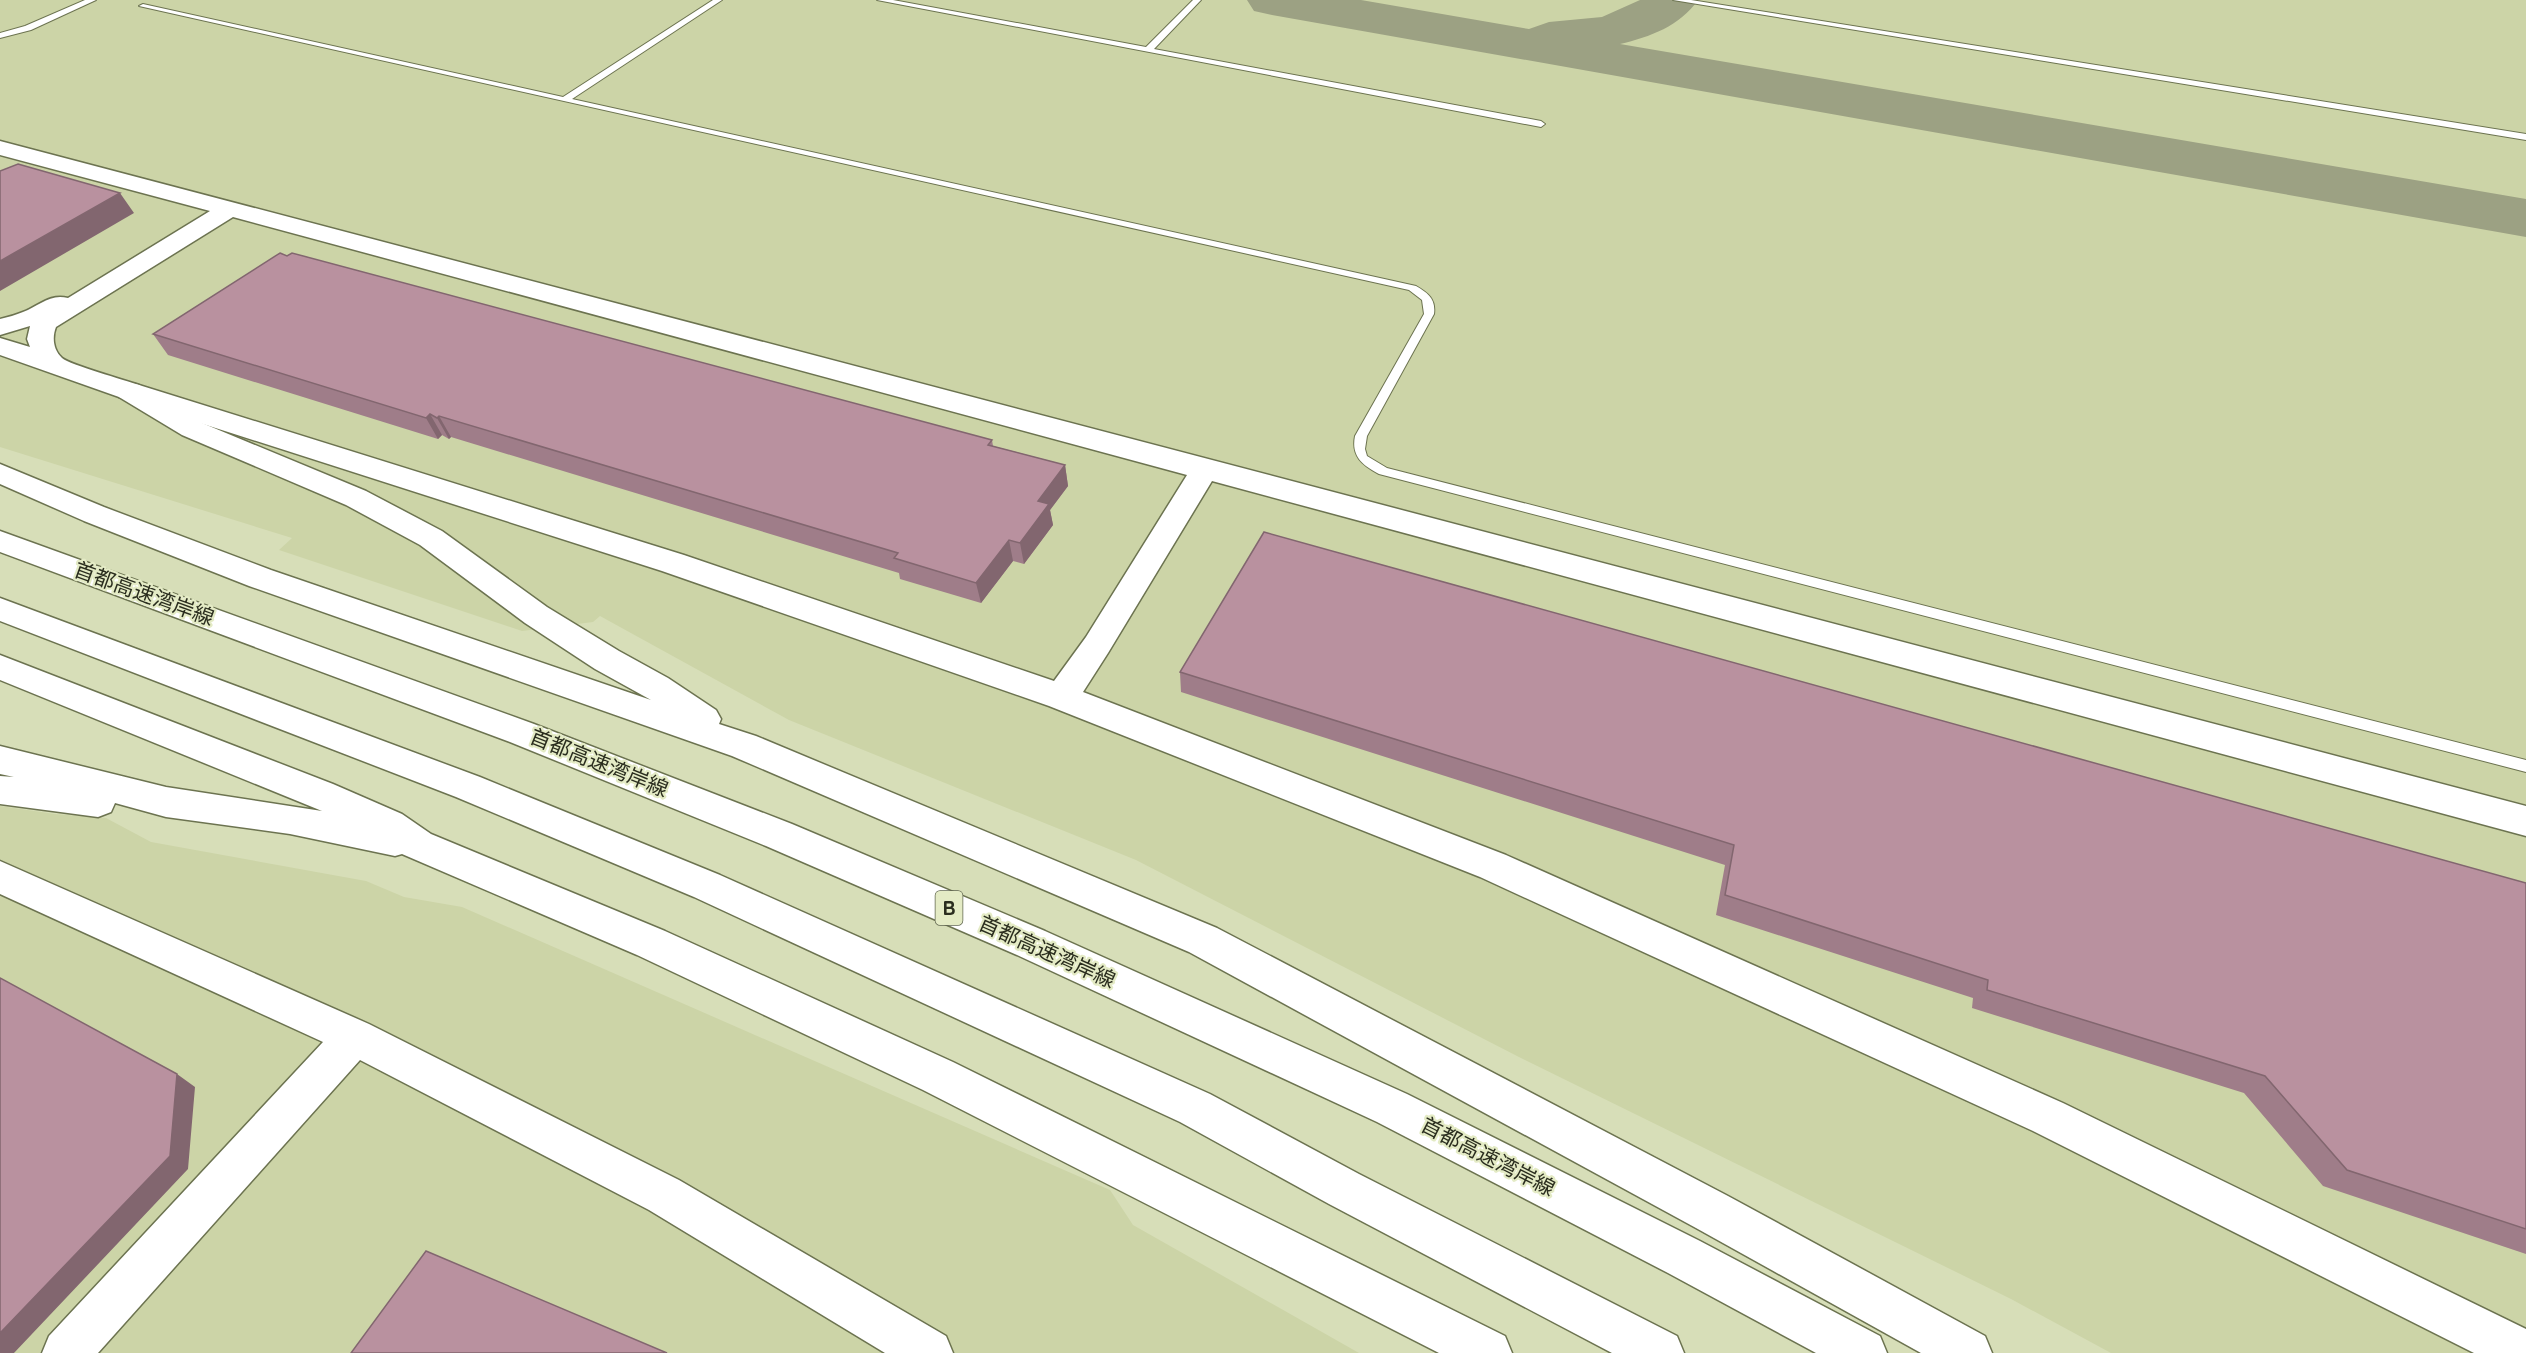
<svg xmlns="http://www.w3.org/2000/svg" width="2526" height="1353" viewBox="0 0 2526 1353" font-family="Quicksand,'Noto Sans JP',sans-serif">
  <rect width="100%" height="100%" fill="#d7deb8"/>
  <path fill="#ccd4a7" d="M0 0H2526V1353H2111L2011 1299 1517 1056 1136 860 789 720 600 616 593 622 522 631 279 550 292 538 0 447Z
    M0 806 55 814 106 818 151 842 366 881 404 897 462 907 1110 1190 1133 1225 1359 1353H0Z"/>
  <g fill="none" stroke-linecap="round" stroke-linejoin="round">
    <path fill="#9ca183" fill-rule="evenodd" d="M1247 0H1361L1529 29 1549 22 1602 17 1640 0H1698C1680 26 1650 37 1620 44L2526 199V237L1272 15 1254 11Z"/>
    <defs>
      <path id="service" d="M85 0H96L31 30 0 38V33L25 26Z
        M713 0H722L572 99 1416 286C1428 293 1436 299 1434 314L1367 436 1365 449 1367 456 1387 468 2526 760V772L1379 474C1362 465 1351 456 1355 436L1424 314 1422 300 1409 290 139 6 143 4 563 97Z
        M877 0H893L1146 47 1193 0H1201L1154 49 1541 121 1545 124 1541 127Z
        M1673 0H1691L2526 134V140Z"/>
      <path id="tertiary" d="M0 141 2526 806V836L1212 481 1108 653 1083 692 1506 855 2063 1103 2526 1329V1353H2474L2033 1131 1480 877 1049 706 662 571 119 397 0 355V338L30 347 27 339 30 326 0 335V319C8 317 16 315 23 312 39 306 50 293 68 298L210 211 0 155ZM233 217 1187 475 1086 637 1054 681 684 555 139 385C125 380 70 365 62 358 53 350 52 337 56 327Z
        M0 861 369 1024 679 1180 946 1336 953 1353H885L649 1210 360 1060 98 1353H42L49 1336 323 1042 0 894Z"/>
      <path id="motorway" d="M129 383 139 385 202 423 366 491 442 531 547 607 619 651 668 678 716 710 721 719 719 724 756 736 1217 928 1728 1196 1985 1336 1992 1353H1921L1696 1228 1189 952 732 756 249 586 84 521 0 484V464L104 507 271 570 651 700 595 669 525 623 420 545 346 505 182 435 119 397 115 391 119 385Z
        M0 531 534 724 792 824 1045 931 1407 1094 1700 1241 1880 1336 1887 1353H1816L1668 1273 1377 1122 1017 955 766 846 510 742 0 552Z
        M0 598 480 777 720 875 1210 1094 1359 1174 1677 1336 1684 1353H1612L1329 1204 1180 1122 694 897 456 797 0 621Z
        M0 655 333 784 402 814 431 834 665 931 953 1062 1505 1336 1512 1353H1439L923 1090 637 955 402 854 395 856 290 834 166 817 115 803 111 812 98 817 0 804V776L14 777 0 774V746L166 787 322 811 0 680Z"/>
    </defs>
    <use href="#service" stroke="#6c7350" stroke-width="2"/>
    <use href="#tertiary" stroke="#6c7350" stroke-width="3"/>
    <use href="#motorway" stroke="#6c7350" stroke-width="3"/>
    <use href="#service" fill="#fff" fill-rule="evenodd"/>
    <use href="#tertiary" fill="#fff" fill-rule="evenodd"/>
    <use href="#motorway" fill="#fff" fill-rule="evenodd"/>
  </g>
  <path fill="#9f7d89" d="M153 334 992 440 993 446 1065 465 1068 486 1050 510 1053 525 1024 564 1013 561 981 603 900 579 899 573 451 437 449 439 442 435 438 439 168 355Z
    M1180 672 2526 883V1254L2323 1186 2244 1093 1972 1008 1973 998 1716 915 1725 865 1181 692Z"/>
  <path fill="#82666f" d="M120 193 134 213 0 291V261Z
    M430 414 442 435 438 439 426 418Z
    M439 416 451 437 449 439 437 418Z
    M1065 465 1068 486 1050 510 1053 525 1024 564 1020 543 1038 501Z
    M1009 540 1013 561 981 603 976 583Z
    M177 1074 195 1087 188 1169 14 1353H0V1333Z"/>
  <path fill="#b9919f" stroke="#82666f" stroke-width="1.5" d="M18 164 120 193 0 261V171Z
    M280 253 287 256 292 253 992 440 988 445 1065 465 1038 501 1049 504 1020 543 1009 540 976 583 894 558 898 553 439 416 437 418 430 414 426 418 153 334Z
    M1264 532 2526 883V1229L2347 1170 2265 1076 1987 990 1988 980 1725 895 1734 845 1180 672Z
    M0 978 177 1074 170 1156 0 1333Z
    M426 1251 667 1353H351Z"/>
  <g text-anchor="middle" stroke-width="4.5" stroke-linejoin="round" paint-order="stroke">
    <rect fill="#e4ebc5" stroke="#626751" stroke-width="1.5" x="935.5" y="891" width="27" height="34" rx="4.5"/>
    <g font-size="20" font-weight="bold" fill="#2b2e1f">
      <text x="949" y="915">B</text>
    </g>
    <g font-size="21" fill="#2b2e1f" stroke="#e4ebc5">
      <text transform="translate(144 594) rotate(20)" y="7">首都高速湾岸線</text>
      <text transform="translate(599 763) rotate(22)" y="7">首都高速湾岸線</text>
      <text transform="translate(1047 952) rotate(24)" y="7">首都高速湾岸線</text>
      <text transform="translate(1488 1157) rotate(27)" y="7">首都高速湾岸線</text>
    </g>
  </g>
</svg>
